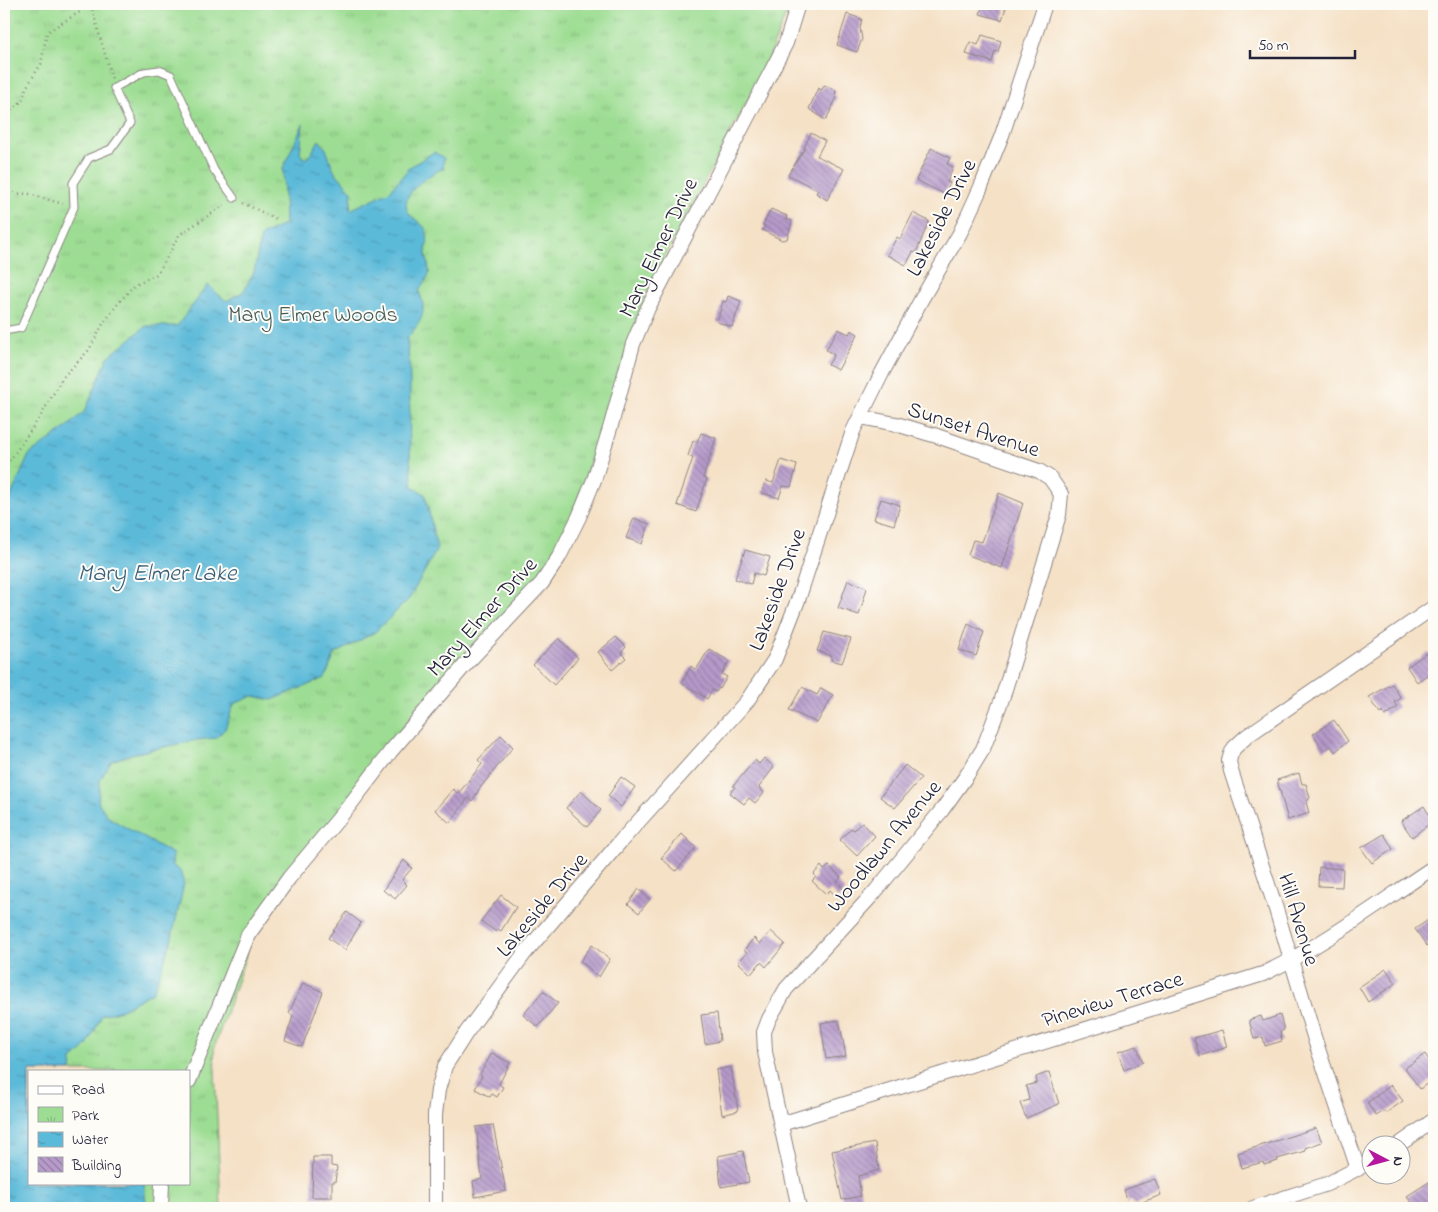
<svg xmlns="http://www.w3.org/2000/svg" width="1438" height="1212" viewBox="0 0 1438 1212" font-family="'Indie Flower',sans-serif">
  <defs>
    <pattern id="park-tufts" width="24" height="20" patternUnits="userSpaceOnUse" patternTransform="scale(1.25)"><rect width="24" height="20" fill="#9ddd93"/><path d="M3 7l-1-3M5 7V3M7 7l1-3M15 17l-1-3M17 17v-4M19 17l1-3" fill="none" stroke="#87bd80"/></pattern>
    <pattern id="water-ripples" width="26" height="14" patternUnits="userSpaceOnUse" patternTransform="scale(1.25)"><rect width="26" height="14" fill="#5bbad9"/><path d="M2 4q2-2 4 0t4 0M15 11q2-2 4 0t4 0" fill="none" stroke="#4b97b1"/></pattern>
    <pattern id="building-back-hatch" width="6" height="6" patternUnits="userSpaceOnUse" patternTransform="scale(1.25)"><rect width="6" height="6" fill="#b69aca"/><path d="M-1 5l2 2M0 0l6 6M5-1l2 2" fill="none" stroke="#947da5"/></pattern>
  </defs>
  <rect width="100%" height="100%" fill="#fdfcf7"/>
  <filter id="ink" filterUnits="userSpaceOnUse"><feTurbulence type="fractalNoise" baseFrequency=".02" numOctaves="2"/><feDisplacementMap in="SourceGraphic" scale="10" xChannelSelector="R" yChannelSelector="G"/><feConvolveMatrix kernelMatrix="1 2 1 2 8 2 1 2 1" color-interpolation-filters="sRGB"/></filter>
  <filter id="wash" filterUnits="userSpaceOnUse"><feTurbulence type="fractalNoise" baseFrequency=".0096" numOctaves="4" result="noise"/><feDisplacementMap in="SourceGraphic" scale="20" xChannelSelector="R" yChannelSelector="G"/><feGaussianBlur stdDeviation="1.12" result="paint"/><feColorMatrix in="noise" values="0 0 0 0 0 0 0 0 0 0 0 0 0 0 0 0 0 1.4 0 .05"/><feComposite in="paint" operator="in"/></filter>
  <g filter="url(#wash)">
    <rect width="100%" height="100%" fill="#f5e1c6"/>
    <path fill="url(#park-tufts)" stroke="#608067" fill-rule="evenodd" d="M4 4H790L765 67 659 268 644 299 573 514 560 543 544 569 508 610 455 665 409 720 254 932 214 1048 221 1208H4ZM29 1071H189V1183H29Z"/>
    <path fill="url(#water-ripples)" stroke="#3e6e8a" d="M303 124 300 154 305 159 310 155 319 140 326 149 334 171 352 191 350 210 390 191 410 167 434 152 444 158 443 168C430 175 398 193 408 212 412 219 421 222 425 228 430 236 426 246 426 255 427 260 430 269 429 274 427 280 422 286 419 291 428 315 421 320 407 339 408 353 410 367 410 382 410 417 408 452 413 487L425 494 437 549 409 599 375 632 335 654 325 678 272 700 253 696 234 704 225 729 216 738 197 740 131 754 112 761 100 780 98 802 109 818 173 854 172 865 180 871 184 884 171 942 153 992 118 1011 102 1015 87 1046 72 1060 71 1071H29V1183H144L146 1205 148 1208H4V511L29 455 66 428 85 411 108 357 146 326H177L208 285 226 301 243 292 254 272 261 236 285 224 283 168Z"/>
    <g id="blocks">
      <path fill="url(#building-back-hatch)" d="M983 4H1007L1002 20 980 14Z
        M847 14 862 19 860 28 862 39 857 52 837 45Z
        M982 35 1001 41 998 52 995 51 992 62 966 54 970 42 978 45Z
        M824 85 836 90 835 95 837 97 826 120 809 109 818 88 822 90Z
        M811 133 825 141 817 156 844 169 827 200 816 193 818 190 788 175 805 148H804Z
        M931 148 950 158 947 164 953 167 947 182 950 183 944 194 916 180Z
        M771 209 787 216 786 219 792 221 787 239 782 240 762 230 765 226 763 225Z
        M913 213 929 221 916 253 913 252 906 265 887 255 897 237 900 239Z
        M728 296 741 301 732 327 717 322 723 301 726 302Z
        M838 329 849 334 851 330 858 334 838 370 828 365 834 355 826 350Z
        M701 433 716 438 703 478 707 479 696 512 677 505 693 458 688 456 693 441 697 442Z
        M781 460 797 465 791 487 783 486 779 498 762 493 766 481 773 483Z
        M999 493 1023 503 1002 568 968 555 973 540 982 542Z
        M881 499 900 505 894 525 874 519Z
        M634 518 649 524 642 544 626 538Z
        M745 550 770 557 764 576 754 573 751 584 735 579Z
        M848 580 867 588 859 615 838 608Z
        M968 624 984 632 976 656 959 650Z
        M824 632 851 639 842 663 831 660 832 656 817 651Z
        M616 637 626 647 621 653 626 658 612 670 598 652Z
        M559 638 578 658 554 685 533 665Z
        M709 649 729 661 722 674 727 677 720 689 719 688 716 692 712 690 707 699 682 683 691 666 696 670Z
        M1428 652 1434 661V670L1417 682 1407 667Z
        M1392 684 1401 698 1395 702 1398 707 1385 716 1383 711 1380 713 1369 697Z
        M802 687 817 695 821 688 833 695 817 723 789 710Z
        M1334 720 1348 741 1335 752 1331 746 1324 750 1313 734Z
        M501 735 513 747 480 788 472 801 468 798 450 823 435 810 453 789 458 794 482 764 478 760Z
        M764 758 774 767 759 787 764 793 755 803 749 798 744 804 730 793 735 787 733 786 755 760 759 764Z
        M905 765 921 778 895 808 880 797Z
        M1299 773 1302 784H1306L1310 798 1306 802 1309 813 1288 820 1277 780Z
        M621 777 635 787 621 807 608 796Z
        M581 791 601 810 587 827 566 808Z
        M1424 806 1433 821 1412 837 1401 821Z
        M862 822 875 836 857 856 840 840 851 828 854 830Z
        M682 834 696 848 676 871 661 858Z
        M1384 834 1393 849 1372 863 1361 848Z
        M404 860 412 868 402 880 407 885 395 899 390 893 389 895 383 890Z
        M821 866 824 870 829 866 841 877 837 882 845 891 838 898 830 890 826 894 812 881 816 877 814 874Z
        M1319 867 1343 869 1342 887 1318 886Z
        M639 889 650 899 639 913 628 904Z
        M501 895 516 907 501 931 498 929 496 932 481 921Z
        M347 912 361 923 345 950 328 938Z
        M1434 916V941L1427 946 1415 929Z
        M771 931 785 944 766 967 761 962 751 974 738 962 747 953 744 950 754 938 760 944Z
        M592 945 610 959 599 977 580 961Z
        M1386 969 1396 983 1368 1002 1359 987Z
        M303 983 323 992 302 1047 285 1041 293 1016 289 1013Z
        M543 991 558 1003 538 1027 523 1015Z
        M717 1013 720 1041 705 1044 701 1015Z
        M1280 1015 1284 1030 1280 1032 1282 1041 1265 1046 1263 1037 1254 1039 1249 1020 1261 1016 1263 1021Z
        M839 1020 846 1056 826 1059 821 1023Z
        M1222 1030 1227 1047 1200 1056 1194 1038Z
        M1137 1046 1143 1062 1124 1070 1118 1052Z
        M492 1053 510 1063 499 1084 503 1087 497 1097 492 1094 490 1097 475 1089 482 1076 480 1074Z
        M1425 1054 1434 1068V1078L1420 1089 1405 1068Z
        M731 1067 738 1111 722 1115 716 1070Z
        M1049 1072 1059 1104 1026 1118 1020 1103 1029 1100 1026 1086 1037 1083 1036 1077Z
        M1391 1085 1403 1101 1386 1113 1384 1111 1376 1116 1367 1103Z
        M493 1125 506 1191 475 1197 473 1181 482 1179 476 1127Z
        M1316 1128 1322 1142 1305 1148 1306 1151 1277 1159 1278 1161 1264 1165 1263 1162 1242 1168 1238 1153Z
        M875 1143 879 1170 858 1176 861 1196 842 1200 832 1151Z
        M743 1151 749 1182 721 1187 718 1156Z
        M313 1157H331V1166L337 1167 335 1182H332V1197H312Z
        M1155 1179 1161 1195 1135 1205 1132 1201 1128 1202 1124 1190Z
        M1429 1182 1434 1191V1202L1426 1208H1415L1407 1196Z"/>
    </g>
  </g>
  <g filter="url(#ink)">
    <use href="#blocks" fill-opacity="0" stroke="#8c8280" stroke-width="1"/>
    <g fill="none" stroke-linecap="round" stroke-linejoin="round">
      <defs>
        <path id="service" d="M4 331 21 328 74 207 73 183 89 158 111 149 130 123 114 88 144 72 159 70 171 75 214 170 234 198"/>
        <path id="minor" d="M189 1081 248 935 289 878 349 806 391 751 466 664 542 583 559 557 579 517 594 480 611 425 633 344 648 308 786 43 798 4
          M781 1124 1263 974C1324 945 1378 904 1434 867
          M1400 1144 1434 1120
          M1358 1169 1315 1040 1276 909 1231 771 1229 761 1231 754 1234 748 1247 736 1434 607
          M161 1208 162 1183
          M435 1208V1114L438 1090 445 1066 466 1033 524 954 620 842 747 701 775 659 798 600 853 431 882 373 921 300 960 233 981 187 1002 135 1045 4
          M799 1208 765 1052 764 1032 769 1019 786 989 874 893 942 810 967 775 983 749 1002 699 1059 515 1061 494 1050 478 1039 471 937 436 896 424 860 417
          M1253 1208 1327 1184 1370 1162"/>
      </defs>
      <use href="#service" stroke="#8c8280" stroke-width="9"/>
      <use href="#minor" stroke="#8c8280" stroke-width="16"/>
      <path stroke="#8c8280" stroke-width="2.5" stroke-dasharray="1 4" stroke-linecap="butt" d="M91 5 112 79
        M4 116 22 101 26 88 41 64 47 32 91 5
        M4 193 29 194 63 204
        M243 203 278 220
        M4 469 40 417 63 377 89 350 103 324 117 305 134 285 157 274 168 256 179 235 226 204"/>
      <use href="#service" stroke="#fff" stroke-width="7"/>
      <use href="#minor" stroke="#fff" stroke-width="14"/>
    </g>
  </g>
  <g text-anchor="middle" stroke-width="4" stroke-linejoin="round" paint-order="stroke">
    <g font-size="22" fill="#22223b" stroke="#fdfcf7">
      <text transform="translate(940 217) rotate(-63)" y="8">Lakeside Drive</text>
      <text transform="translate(657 247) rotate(-64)" y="8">Mary Elmer Drive</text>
      <text transform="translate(974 428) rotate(18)" y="8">Sunset Avenue</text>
      <text transform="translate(776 589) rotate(-70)" y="8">Lakeside Drive</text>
      <text transform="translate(481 616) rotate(-48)" y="8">Mary Elmer Drive</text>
      <text transform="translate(883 845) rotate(-50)" y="8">Woodlawn Avenue</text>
      <text transform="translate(541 904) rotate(-50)" y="8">Lakeside Drive</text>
      <text transform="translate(1300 919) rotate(73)" y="8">Hill Avenue</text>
      <text transform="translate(1112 998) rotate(-17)" y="8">Pineview Terrace</text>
    </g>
    <g font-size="22" fill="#475a55" stroke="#fdfcf7">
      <text x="313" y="321">Mary Elmer Woods</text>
    </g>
    <g font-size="24" font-style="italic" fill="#395f7a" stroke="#fdfcf7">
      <text x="157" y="580">Mary Elmer Lake</text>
    </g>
  </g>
  <rect width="1438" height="1212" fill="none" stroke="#fdfcf7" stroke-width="20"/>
  <rect x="28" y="1070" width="162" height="115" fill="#fdfcf7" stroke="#a5a5ac"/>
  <rect x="38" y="1086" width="25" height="8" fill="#ffffff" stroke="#a5a5ac"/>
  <text x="72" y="1094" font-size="15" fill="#22223b">Road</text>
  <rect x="38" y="1107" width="25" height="15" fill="url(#park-tufts)" stroke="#a5a5ac"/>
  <text x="72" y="1120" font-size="15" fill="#22223b">Park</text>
  <rect x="38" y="1132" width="25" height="15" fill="url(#water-ripples)" stroke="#a5a5ac"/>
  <text x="72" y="1144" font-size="15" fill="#22223b">Water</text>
  <rect x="38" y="1157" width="25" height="15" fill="url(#building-back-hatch)" stroke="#a5a5ac"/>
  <text x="72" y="1170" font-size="15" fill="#22223b">Building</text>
  <g transform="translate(1386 1160) rotate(96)"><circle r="24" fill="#fdfcf7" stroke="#a5a5ac"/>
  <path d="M0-4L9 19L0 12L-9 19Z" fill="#b5179e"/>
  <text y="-8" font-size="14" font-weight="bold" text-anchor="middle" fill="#22223b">N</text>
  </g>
  <path d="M1250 50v8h105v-8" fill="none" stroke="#22223b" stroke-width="2.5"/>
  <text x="1258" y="50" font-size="15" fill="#22223b" stroke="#fdfcf7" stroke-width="4" paint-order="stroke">50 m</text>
</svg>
